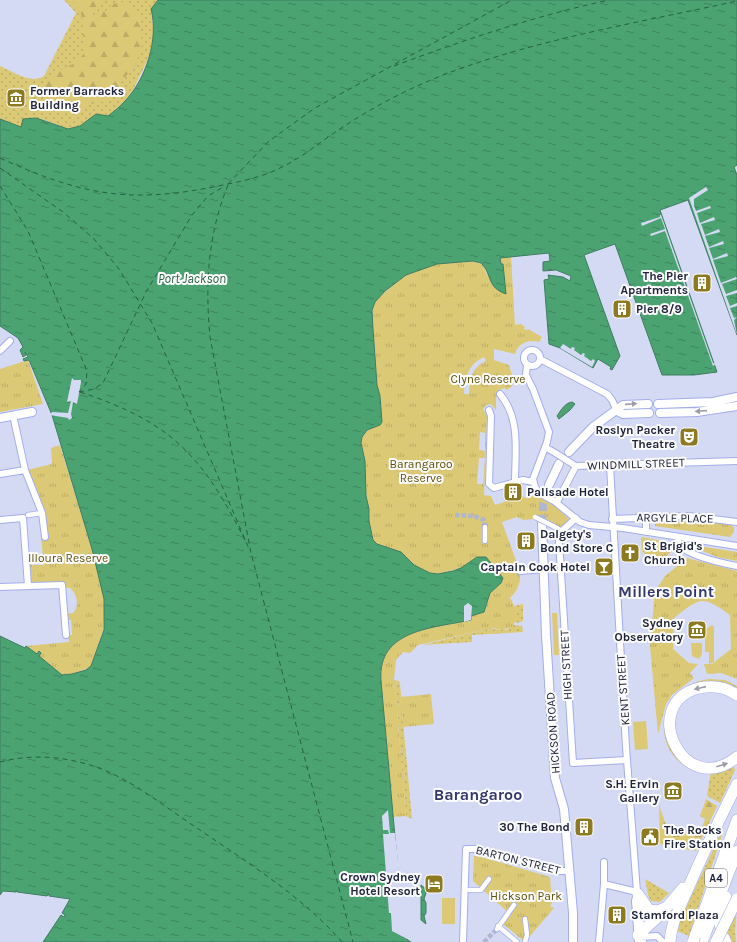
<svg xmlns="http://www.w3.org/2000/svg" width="737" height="942" viewBox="0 0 737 942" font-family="Karla,sans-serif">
  <defs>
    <pattern id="grass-dots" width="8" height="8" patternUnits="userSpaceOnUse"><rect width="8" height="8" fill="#dcc975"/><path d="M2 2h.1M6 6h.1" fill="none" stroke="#bcac66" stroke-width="1.8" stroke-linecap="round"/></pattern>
    <pattern id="forest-firs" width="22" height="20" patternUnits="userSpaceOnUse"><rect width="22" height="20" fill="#dcc975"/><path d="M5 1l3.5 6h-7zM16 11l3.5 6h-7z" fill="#bcac66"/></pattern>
    <pattern id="park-tufts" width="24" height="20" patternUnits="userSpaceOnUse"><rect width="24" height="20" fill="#dcc975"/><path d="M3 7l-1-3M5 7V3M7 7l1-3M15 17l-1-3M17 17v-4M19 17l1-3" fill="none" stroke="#bcac66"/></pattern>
    <pattern id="water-ripples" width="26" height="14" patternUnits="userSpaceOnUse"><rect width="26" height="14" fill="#4ba372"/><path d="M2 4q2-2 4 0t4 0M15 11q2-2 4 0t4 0" fill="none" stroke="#3e855f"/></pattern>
  </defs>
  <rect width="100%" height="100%" fill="#d5daf4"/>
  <path fill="url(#grass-dots)" d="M64 0H158L151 9 154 34 151 53 133 90 125 101 108 116 75 128 68 129 44 120 21 127 0 119V66C12 71 31 85 44 76L76 13Z
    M523 604V621L517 623 515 622 516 613 514 606Z
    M514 625 522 626 523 632 493 634 491 629 507 630Z
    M488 629 490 634 472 635V642L422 645Z
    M709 679 725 680 737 686V689L718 681H706L694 684 682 690 665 724 666 738 675 756 680 761 708 771V773C648 768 650 686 709 679Z
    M394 683 400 684 402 705 397 706Z
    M402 710 412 819 406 816 397 711Z
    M733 765 735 770 720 803 707 796 711 771 723 770Z
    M720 835H722L689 936 677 931 681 918Z
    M645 879 669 893 660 902 651 901 648 895Z
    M737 906 735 931 736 942H731L724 929Z"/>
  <path fill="url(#forest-firs)" d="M72 0H101L99 9 90 13 94 15 106 11 111 5 120 2H126L134 7 140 15 142 48 135 65 106 101 86 105 73 112 61 111 49 106C47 99 41 89 45 82 53 70 80 66 84 52 85 45 83 38 83 31 83 16 82 12 72 0Z
    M706 799 717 806 696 851 660 844 659 805 666 825 699 836 705 819 700 816Z"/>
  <path fill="url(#park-tufts)" fill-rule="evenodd" d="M500 257H511L515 325 521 324 525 327 524 329 527 330 528 329 542 337 539 342C529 339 518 343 515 354L494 349V360L509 365 513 378 512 379 515 383 507 390 504 388 499 390 496 398V410L491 404 486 405 483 409 487 416 484 495 491 496 495 505 522 496 526 498 535 495 555 506 569 519 554 535 553 529 534 519 523 520 517 517 502 522 518 566H520C521 579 520 589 510 598 516 607 519 618 512 627L503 630 492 628 493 634H490L488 629 418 645 410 653 403 652 396 660 394 680 399 681 400 684 394 683 397 706 402 705 401 697 431 694 434 724 403 727 402 711H397L406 816 393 817 380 676C383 628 435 628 471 620V616L486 607 490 593 501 583 503 578 492 563 477 557 461 568 438 574 430 573 420 569 395 550 377 544 373 540 369 521 370 514 364 483 365 461 361 443 362 437 367 430 382 422 380 396 377 385 372 310 375 302 380 296 406 275 437 264 473 261 483 265 487 275 503 264 501 265ZM484 357 486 361C471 368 470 379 469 394H464C465 378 468 364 484 357ZM480 432 485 433V451L479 450ZM479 458H485L483 484H477Z
    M28 360 43 404 0 412V369Z
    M60 445 92 549 104 598 103 630 91 667 72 674 62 675 39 656 41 653 37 654 26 646 69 642 68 635H72L71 620H67L66 614 73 613C80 606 77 594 70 588L30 584 29 565H44L41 538H46L27 470 52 464 51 448Z
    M696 521 729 524 734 527V532L730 537 655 526V523Z
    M641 537 669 542 674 549 659 563 660 556 648 557 642 551Z
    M686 544 737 552V561L717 557Z
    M687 558 737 571V679L721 673 707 674 704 664H712L731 649 730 615C702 595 701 597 674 618L673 649 689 663 698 664 690 673 694 678 672 695 666 704 658 734 650 646 655 591 665 576Z
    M474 856 482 857 550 877 552 903 550 906 554 908 525 942 503 924 511 915 473 881Z"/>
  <path fill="#dcc975" d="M552 613H557L559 655H554Z
    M712 625 714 627V662L709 664V652H705V630Z
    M691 643H702V654L699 659 692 656Z
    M646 721 648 749 635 750 633 722Z
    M442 898H455V924H442Z"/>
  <path fill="url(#water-ripples)" stroke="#3e7d62" d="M158 0H737V165L734 167 737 175V335L688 200 660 210 717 372 694 375H662L615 244 584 255 620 356 612 370 610 369 611 367 598 359 593 368 560 348 549 344 544 280 549 279 548 275 563 277 570 281 571 276 556 270 543 271V262L550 261 549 253 500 258 501 264H503L506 294C486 287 493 275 481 263L473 261 437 264 406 275 385 291 375 302 372 310 373 329 377 385 380 396 382 422 380 425 367 430 362 437 361 443 365 461 366 496 369 509V521L373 540 377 544 401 552 414 565 430 573 438 574 453 571 461 568 477 557H486L503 578 501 583 490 593 484 612 471 616V620C434 628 377 629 381 681L404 937 411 942H43L61 915 64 917 65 915 62 913 70 899 49 896V894L47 896 17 892 16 890V892L3 891 0 895V636L25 648 26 646 37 654 39 651 41 653 39 656 62 675 72 674 86 670 91 666 104 630V599L92 549 52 415 29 360 24 361 23 359 28 357 25 352 26 355 23 357 20 350 23 347 18 338 0 326V119L21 127 23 119 36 118 68 129 80 126 96 114 108 116C114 111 120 107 125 101 146 79 159 39 151 9Z
    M572 402 575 404 570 410 559 419 557 416C561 410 565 403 572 402Z
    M421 885 427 890 424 899 426 903V913L424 916 426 924 421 920Z"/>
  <path fill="#d5daf4" d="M706 187 708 190 694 199V206L696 211 710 206 711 208 697 213 700 223 714 217 715 220 701 224 705 235 719 229 720 232 705 236 709 247 723 241 724 244 709 248 713 259 727 253 728 256 713 260 721 283 736 277 737 279 722 284 726 294 737 290V293L726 296 730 306 737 303V306L730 308 734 318 737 317 734 320 737 335 689 198Z
    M660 215H661L713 363 716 364 713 366 665 231 651 236 650 234 665 229 661 218 642 226 641 223 660 217Z
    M563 344 571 349 572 347 575 348 574 350 581 355 583 353 585 354 584 356 591 361 593 359 595 361 592 367 560 348Z
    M72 378 74 380H81V382L77 404 73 402 71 414 72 418 69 420 68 418 50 415 52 412 68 413 71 401 67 402Z
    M468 603 472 606 471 620 464 622V606Z
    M388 810 390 833H395L406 936 413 942 392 931 391 913H389L383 834H389L388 830H383L382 816Z"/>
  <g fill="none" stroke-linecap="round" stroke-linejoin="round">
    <path stroke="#246341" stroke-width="1" stroke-dasharray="5 4" stroke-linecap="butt" d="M394 66C464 40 535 16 609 0
      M0 158C79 194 127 204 213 187 238 182 262 178 284 166 306 155 325 138 346 125 380 103 414 86 451 72 543 38 642 22 737 1
      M0 168 63 212 94 239 119 269 152 323 250 551
      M228 184 269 141 315 108 512 0
      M228 185C208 234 205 284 210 337L251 553 353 942
      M0 186 28 231 87 371 86 384 79 392
      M79 392 94 389 103 383 146 292 192 215 208 196 225 186
      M80 392C174 423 203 457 247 544
      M0 762C31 754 62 756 93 766 130 778 162 805 194 826 245 861 301 895 342 942"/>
    <path stroke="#b1b6cf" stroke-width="4.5" stroke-dasharray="4.5 2" stroke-linecap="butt" d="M455 515 474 516 484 520 485 527
      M484 942 497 929"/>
    <path stroke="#b1b6cf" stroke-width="8" stroke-dasharray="8 4" stroke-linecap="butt" d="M542 523 543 504 549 485"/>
    <defs>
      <path id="pedestrian" d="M28 515 42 513
        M553 526 562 531
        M485 541V527
        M469 890H481L489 879
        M498 926 517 942
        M497 929 514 905
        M525 942 527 935 525 919"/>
      <path id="minor" d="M524 358a8 8 0 1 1 16 0a8 8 0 1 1-16 0Z
        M0 351 10 341
        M540 359 607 394 612 400 617 411
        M527 365 526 375 533 389 549 432 547 442 533 479 535 487 539 493
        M500 394C521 419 515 452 515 482
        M489 410 491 416 489 484 494 488 523 480 533 482
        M13 415 25 470 42 513 45 537
        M545 447 557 454
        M610 465 626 747 637 892 643 942
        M576 466 737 461
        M0 474 25 470
        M554 501 580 522 589 525 623 528 737 546
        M557 502 576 466
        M576 518 562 531 559 541 573 763 627 760
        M612 519 689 516 737 522
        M0 520 23 518 28 586
        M646 532V517
        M678 537V544C689 556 721 563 737 566
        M520 571 544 569
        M0 587 62 585 66 635
        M604 884V862
        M637 892 635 901 638 942
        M639 937 657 936 663 942
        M463 942 466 849H476L556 871H569
        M599 942 604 884 637 892"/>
      <path id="tertiary" d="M658 404 713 402 737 397
        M617 411 623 414 649 413
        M660 413 697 412 737 406
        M0 418 32 412
        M569 452 593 427 623 405 648 404
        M549 485 559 464
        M542 523 546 635 555 778 564 809 573 913V942"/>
      <path id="motorway" d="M737 695C726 687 713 685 699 688 638 703 683 801 737 757
        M638 894 649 910 658 911 667 907
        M720 925 726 897
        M638 935 662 913 683 888
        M695 936 737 820
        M724 938 726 942
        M670 942C671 924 679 909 686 893 702 856 719 820 737 784
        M702 942 737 851"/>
    </defs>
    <use href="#pedestrian" stroke="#a3adeb" stroke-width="6"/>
    <use href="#minor" stroke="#a3adeb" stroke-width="8"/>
    <use href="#tertiary" stroke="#a3adeb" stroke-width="10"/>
    <use href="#motorway" stroke="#a3adeb" stroke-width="12"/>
    <use href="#pedestrian" stroke="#fff" stroke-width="4.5"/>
    <use href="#minor" stroke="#fff" stroke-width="6"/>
    <use href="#tertiary" stroke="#fff" stroke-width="8"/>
    <use href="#motorway" stroke="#fff" stroke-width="11"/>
    <defs>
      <path id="pedestrian-bridge" d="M535 517 553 526"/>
      <path id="minor-bridge" d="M557 454 574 465
        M539 493 554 501"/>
      <path id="motorway-bridge" d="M693 942 695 936
        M716 942 737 899"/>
    </defs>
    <use href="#pedestrian-bridge" stroke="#a3adeb" stroke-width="6" stroke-linecap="butt"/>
    <use href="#minor-bridge" stroke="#a3adeb" stroke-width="8" stroke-linecap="butt"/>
    <use href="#motorway-bridge" stroke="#a3adeb" stroke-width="12" stroke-linecap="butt"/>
    <use href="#pedestrian-bridge" stroke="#fff" stroke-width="4.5"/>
    <use href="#minor-bridge" stroke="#fff" stroke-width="6"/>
    <use href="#motorway-bridge" stroke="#fff" stroke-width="11"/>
  </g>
  <defs><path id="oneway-solid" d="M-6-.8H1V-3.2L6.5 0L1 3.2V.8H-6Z"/></defs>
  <g fill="#9b9ca7">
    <use href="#oneway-solid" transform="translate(631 404) rotate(-4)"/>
    <use href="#oneway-solid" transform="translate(701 411) rotate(176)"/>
    <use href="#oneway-solid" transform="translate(700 688) rotate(167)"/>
    <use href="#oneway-solid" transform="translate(722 765) rotate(-17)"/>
  </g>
  <defs>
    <symbol id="museum-square" viewBox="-11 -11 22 22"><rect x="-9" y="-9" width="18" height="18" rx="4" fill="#8d7a20" stroke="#fcfcfc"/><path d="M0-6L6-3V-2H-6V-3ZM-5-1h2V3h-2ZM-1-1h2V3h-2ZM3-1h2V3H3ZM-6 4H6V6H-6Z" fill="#fff"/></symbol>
    <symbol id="building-square" viewBox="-11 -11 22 22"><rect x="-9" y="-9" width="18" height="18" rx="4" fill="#8d7a20" stroke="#fcfcfc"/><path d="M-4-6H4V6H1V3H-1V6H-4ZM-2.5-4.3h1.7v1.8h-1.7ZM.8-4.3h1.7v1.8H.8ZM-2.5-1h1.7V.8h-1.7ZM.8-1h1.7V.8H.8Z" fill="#fff"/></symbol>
    <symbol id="theatre-square" viewBox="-11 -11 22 22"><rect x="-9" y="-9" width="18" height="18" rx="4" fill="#8d7a20" stroke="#fcfcfc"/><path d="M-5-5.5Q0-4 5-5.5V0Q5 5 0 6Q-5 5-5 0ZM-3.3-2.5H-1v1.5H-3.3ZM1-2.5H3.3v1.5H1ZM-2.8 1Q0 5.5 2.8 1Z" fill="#fff"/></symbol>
    <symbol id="church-square" viewBox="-11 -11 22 22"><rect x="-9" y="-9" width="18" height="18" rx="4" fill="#8d7a20" stroke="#fcfcfc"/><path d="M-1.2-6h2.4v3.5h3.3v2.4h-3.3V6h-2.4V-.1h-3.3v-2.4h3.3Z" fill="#fff"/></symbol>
    <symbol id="bar-square" viewBox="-11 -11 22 22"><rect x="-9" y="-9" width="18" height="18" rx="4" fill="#8d7a20" stroke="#fcfcfc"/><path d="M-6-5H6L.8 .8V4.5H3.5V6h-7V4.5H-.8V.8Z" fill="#fff"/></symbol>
    <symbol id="civic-square" viewBox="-11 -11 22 22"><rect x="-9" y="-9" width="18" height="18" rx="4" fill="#8d7a20" stroke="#fcfcfc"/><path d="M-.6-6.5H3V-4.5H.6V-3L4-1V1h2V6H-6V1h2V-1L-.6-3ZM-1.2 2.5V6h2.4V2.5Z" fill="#fff"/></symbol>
    <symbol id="hotel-square" viewBox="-11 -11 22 22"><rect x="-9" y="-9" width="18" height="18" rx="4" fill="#8d7a20" stroke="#fcfcfc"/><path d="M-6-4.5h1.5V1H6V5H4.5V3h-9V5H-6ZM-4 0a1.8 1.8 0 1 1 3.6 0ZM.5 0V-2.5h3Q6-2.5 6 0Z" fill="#fff"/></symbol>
  </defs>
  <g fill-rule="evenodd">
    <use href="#museum-square" x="5" y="87" width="22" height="22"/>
    <use href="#building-square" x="691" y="272" width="22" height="22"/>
    <use href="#building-square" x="611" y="298" width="22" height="22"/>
    <use href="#theatre-square" x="678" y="426" width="22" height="22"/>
    <use href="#building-square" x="502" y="481" width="22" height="22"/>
    <use href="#building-square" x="515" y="530" width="22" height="22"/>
    <use href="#church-square" x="619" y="542" width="22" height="22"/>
    <use href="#bar-square" x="593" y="556" width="22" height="22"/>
    <use href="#museum-square" x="686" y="619" width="22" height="22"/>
    <use href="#museum-square" x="662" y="780" width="22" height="22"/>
    <use href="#building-square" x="573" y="816" width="22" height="22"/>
    <use href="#civic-square" x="639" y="826" width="22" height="22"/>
    <use href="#hotel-square" x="423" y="873" width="22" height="22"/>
    <use href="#building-square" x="606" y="904" width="22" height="22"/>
  </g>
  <g text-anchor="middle" stroke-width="4" stroke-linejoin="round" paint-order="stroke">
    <rect fill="#fcfcfc" stroke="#626575" stroke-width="1" x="705" y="869" width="22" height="18" rx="3"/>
    <g font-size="11" font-weight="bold" fill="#20243b">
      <text x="716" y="882">A4</text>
    </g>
    <g font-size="12" font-weight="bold" fill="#20243b" stroke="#fcfcfc" text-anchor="start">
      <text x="30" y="95">Former Barracks<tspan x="30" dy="14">Building</tspan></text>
      <text x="688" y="280" text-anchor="end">The Pier<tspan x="688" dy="14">Apartments</tspan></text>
      <text x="636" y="313">Pier 8/9</text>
      <text x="675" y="434" text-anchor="end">Roslyn Packer<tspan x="675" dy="14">Theatre</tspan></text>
      <text x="527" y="496">Palisade Hotel</text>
      <text x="540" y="538">Dalgety's<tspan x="540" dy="14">Bond Store C</tspan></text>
      <text x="644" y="550">St Brigid's<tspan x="644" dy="14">Church</tspan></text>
      <text x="590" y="571" text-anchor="end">Captain Cook Hotel</text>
      <text x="683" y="627" text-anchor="end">Sydney<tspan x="683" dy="14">Observatory</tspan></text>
      <text x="659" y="788" text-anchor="end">S.H. Ervin<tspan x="659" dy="14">Gallery</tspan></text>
      <text x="570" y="831" text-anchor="end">30 The Bond</text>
      <text x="664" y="834">The Rocks<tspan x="664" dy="14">Fire Station</tspan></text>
      <text x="420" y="881" text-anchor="end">Crown Sydney<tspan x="420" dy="14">Hotel Resort</tspan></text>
      <text x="631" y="919">Stamford Plaza</text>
    </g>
    <g font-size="12" fill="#5e5006" stroke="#fcfcfc">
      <text x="488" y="383">Clyne Reserve</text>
      <text x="421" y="468">Barangaroo<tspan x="421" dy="14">Reserve</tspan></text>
      <text x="68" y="562">Illoura Reserve</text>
      <text x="526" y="900">Hickson Park</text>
    </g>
    <g font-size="12" fill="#20243b" stroke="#fcfcfc">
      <text transform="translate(636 464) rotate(-2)" y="4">WINDMILL STREET</text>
      <text transform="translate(675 518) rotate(1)" y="4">ARGYLE PLACE</text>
      <text transform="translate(566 665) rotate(-93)" y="4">HIGH STREET</text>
      <text transform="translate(623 690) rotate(-94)" y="4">KENT STREET</text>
      <text transform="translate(553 733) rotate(-94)" y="4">HICKSON ROAD</text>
      <text transform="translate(518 860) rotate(14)" y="4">BARTON STREET</text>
    </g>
    <g font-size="13" font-style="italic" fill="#246341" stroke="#fcfcfc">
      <text x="192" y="283">Port Jackson</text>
    </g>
    <g font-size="16" font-weight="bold" fill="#32386b" stroke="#fcfcfc">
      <text x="666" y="597">Millers Point</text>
      <text x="478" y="800">Barangaroo</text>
    </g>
  </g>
</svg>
